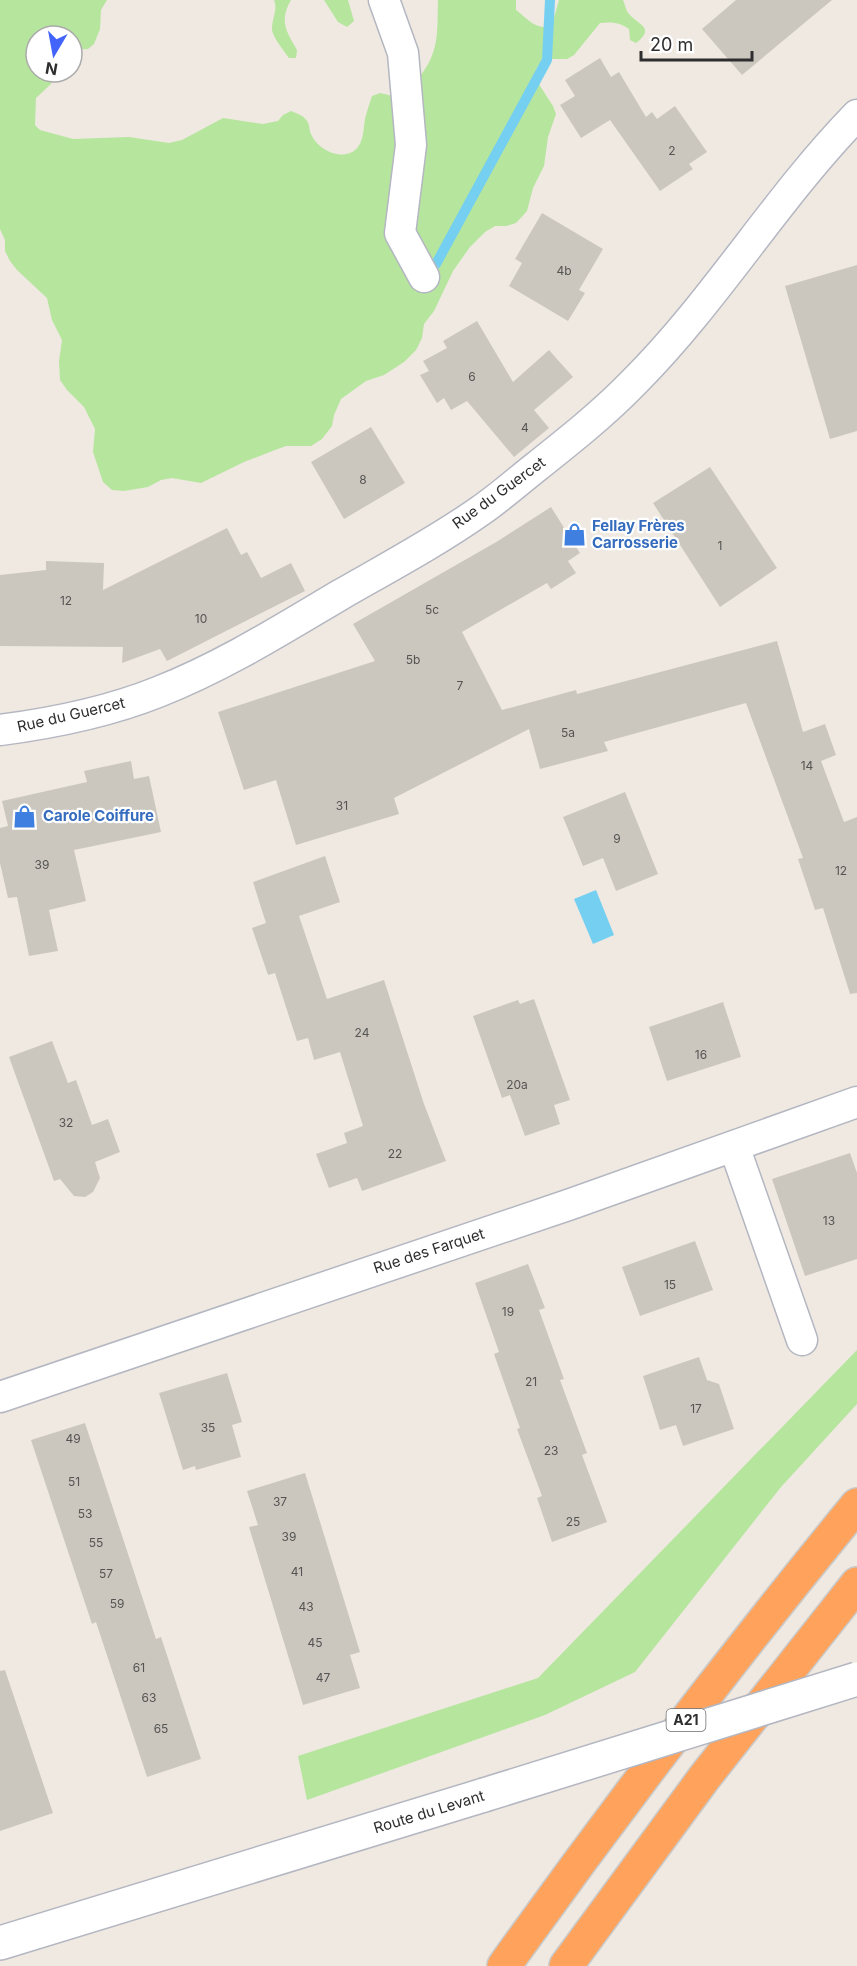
<svg xmlns="http://www.w3.org/2000/svg" width="857" height="1966" viewBox="0 0 857 1966" font-family="Inter,sans-serif">
  <rect width="100%" height="100%" fill="#efe9e1"/>
  <path fill="#b6e59e" d="M0 0H107L101 10 100 29 94 44 88 49 72 50V36H36V72H56L51 84 36 98 35 125 40 130 73 139 129 137 169 143 182 140 223 118 263 124 278 121 283 115 291 111C298 114 303 115 307 121 310 125 309 130 311 134 318 151 345 163 358 147 365 137 363 125 366 115 368 108 370 102 372 96L380 93 397 97C403 93 410 89 416 84 419 80 420 75 423 72 440 49 437 27 438 0H516V10C528 19 537 32 552 25L559 0H623C625 4 626 11 629 14 638 25 656 27 636 43L630 40 629 29C619 22 611 22 600 23L574 55 567 59H544L536 69 540 86 553 106 556 114 548 137 544 166 533 188 527 211 516 223 506 226H495L485 232 470 247 453 271 434 311 424 324 422 338 416 350 404 362 384 375 366 381 341 399 334 415 332 426 322 439 311 446H286L275 450 244 462 201 483 172 478 161 480 148 487 124 491 112 490 103 482 93 452 95 429 84 407 67 390 60 380 59 361 62 340 52 320 47 298 17 270 10 261 5 251V240L0 229Z
    M274 0H291C279 21 286 31 297 50L296 58H289C284 51 272 36 272 29 272 18 278 10 274 0Z
    M324 0H348L354 21 347 27 338 22Z
    M857 1350V1404L781 1487 635 1672 545 1715 307 1800 298 1756 538 1678Z"/>
  <path fill="#75cff0" d="M596 890 614 935 593 944 574 899Z"/>
  <g fill="none" stroke-linecap="round" stroke-linejoin="round">
    <path stroke="#75cff0" stroke-width="10" d="M436 264 547 60 550 0"/>
  </g>
  <path fill="#cbc7bf" d="M736 0H832L742 75 702 29Z
    M600 58 611 77 619 72 646 117 652 112 657 119 675 106 707 152 689 164 693 169 660 191 610 120 581 138 560 105 575 96 565 80Z
    M542 213 603 249 579 290 585 293 568 321 509 286 522 263 515 259Z
    M857 265V431L830 439 785 286Z
    M477 321 513 382 549 350 573 377 534 410 549 428 514 457 467 401 451 410 444 398 437 403 420 375 429 371 423 361 447 348 443 341Z
    M371 427 405 483 344 519 311 462Z
    M710 467 777 568 720 607 653 503Z
    M551 507 580 553 568 561 576 573 551 589 547 583 462 632 502 710 576 690 577 694 777 641 803 732 825 724 836 755 821 761 844 822 857 817V993L850 994 823 908 815 910 798 859 803 858 746 703 604 742 608 751 540 769 529 729 394 798 399 814 296 845 276 780 244 790 218 712 375 661 353 624 498 541Z
    M227 528 241 555 247 552 261 578 291 563 305 591 167 661 160 649 122 663 123 647 0 646V575L46 570V561L104 563 103 590Z
    M131 761 134 779 149 776 161 832 74 850 86 901 49 910 58 951 29 956 17 897 8 898 0 863V828L8 826 2 801 87 782 84 771Z
    M625 792 658 874 616 891 603 858 583 866 563 817Z
    M325 856 340 902 299 916 327 999 384 980 424 1104 446 1161 362 1191 357 1178 329 1188 316 1154 347 1143 344 1133 363 1126 340 1052 314 1060 308 1038 297 1041 275 973 268 975 252 928 266 923 253 882Z
    M534 999 570 1100 554 1105 560 1124 525 1136 510 1095 502 1098 473 1016 518 1000 520 1004Z
    M723 1002 741 1057 667 1081 649 1027Z
    M52 1041 68 1083 76 1080 92 1125 108 1119 120 1152 95 1162 100 1178 93 1192 85 1197 74 1196 60 1179 54 1181 9 1057Z
    M850 1153 857 1173V1259L805 1276 772 1179Z
    M695 1241 713 1290 640 1316 622 1267Z
    M528 1264 545 1308 539 1310 564 1379 560 1380 587 1453 582 1455 607 1522 552 1542 537 1498 542 1496 517 1429 520 1428 494 1354 499 1352 475 1283Z
    M699 1357 707 1380 719 1384 734 1429 683 1446 676 1425 660 1430 643 1376Z
    M227 1373 242 1422 232 1425 241 1457 196 1470 195 1466 183 1470 159 1393Z
    M85 1423 156 1639 161 1637 201 1759 147 1777 96 1622 92 1624 31 1440Z
    M305 1473 360 1652 350 1655 360 1688 303 1705 249 1527 258 1525 247 1491Z
    M5 1670 53 1813 0 1831V1671Z"/>
  <g fill="none" stroke-linecap="round" stroke-linejoin="round">
    <defs>
      <path id="street" d="M384 0 403 53 411 145 400 233 424 277
        M0 730C54 723 108 712 158 692 222 667 281 630 340 595 387 568 436 542 480 511 499 498 517 482 536 467 570 440 604 413 634 382 716 300 776 198 857 115
        M734 1146 802 1340
        M0 1397 571 1204 857 1102"/>
      <path id="secondary" d="M0 1943 484 1795"/>
      <path id="highway" d="M504 1966C617 1808 734 1655 857 1505
        M566 1966 704 1778 857 1584"/>
    </defs>
    <use href="#street" stroke="#b4b7c1" stroke-width="33"/>
    <use href="#secondary" stroke="#b4b7c1" stroke-width="36"/>
    <use href="#highway" stroke="#c9c9c9" stroke-width="36"/>
    <use href="#street" stroke="#fff" stroke-width="30"/>
    <use href="#secondary" stroke="#fff" stroke-width="33"/>
    <use href="#highway" stroke="#ffa35c" stroke-width="33"/>
    <defs>
      <path id="secondary-bridge" d="M484 1795 857 1679"/>
    </defs>
    <use href="#secondary-bridge" stroke="#b4b7c1" stroke-width="36" stroke-linecap="butt"/>
    <use href="#secondary-bridge" stroke="#fff" stroke-width="33"/>
  </g>
  <defs>
    <symbol id="shop-bare" viewBox="-9 -9 18 18"><path d="M-5-2.5h2.3a2.7 3.5 0 0 1 5.4 0H5L5.5 6h-11ZM-1.5-2.5h3a1.5 2.3 0 0 0-3 0Z" fill="#3f7fe0" stroke="#fff" stroke-width="2.5" paint-order="stroke"/></symbol>
  </defs>
  <g fill-rule="evenodd">
    <use href="#shop-bare" x="558" y="518" width="33" height="33"/>
    <use href="#shop-bare" x="8" y="800" width="33" height="33"/>
  </g>
  <g text-anchor="middle" stroke-width="4.5" stroke-linejoin="round" paint-order="stroke">
    <g font-size="12" fill="#555452">
      <text x="672" y="155">2</text>
      <text x="564" y="275">4b</text>
      <text x="472" y="381">6</text>
      <text x="525" y="432">4</text>
      <text x="363" y="484">8</text>
      <text x="720" y="550">1</text>
      <text x="66" y="605">12</text>
      <text x="432" y="614">5c</text>
      <text x="201" y="623">10</text>
      <text x="413" y="664">5b</text>
      <text x="460" y="690">7</text>
      <text x="568" y="737">5a</text>
      <text x="807" y="770">14</text>
      <text x="342" y="810">31</text>
      <text x="617" y="843">9</text>
      <text x="42" y="869">39</text>
      <text x="841" y="875">12</text>
      <text x="362" y="1037">24</text>
      <text x="701" y="1059">16</text>
      <text x="517" y="1089">20a</text>
      <text x="66" y="1127">32</text>
      <text x="395" y="1158">22</text>
      <text x="829" y="1225">13</text>
      <text x="670" y="1289">15</text>
      <text x="508" y="1316">19</text>
      <text x="531" y="1386">21</text>
      <text x="696" y="1413">17</text>
      <text x="208" y="1432">35</text>
      <text x="73" y="1443">49</text>
      <text x="551" y="1455">23</text>
      <text x="74" y="1486">51</text>
      <text x="280" y="1506">37</text>
      <text x="85" y="1518">53</text>
      <text x="573" y="1526">25</text>
      <text x="289" y="1541">39</text>
      <text x="96" y="1547">55</text>
      <text x="297" y="1576">41</text>
      <text x="106" y="1578">57</text>
      <text x="117" y="1608">59</text>
      <text x="306" y="1611">43</text>
      <text x="315" y="1647">45</text>
      <text x="139" y="1672">61</text>
      <text x="323" y="1682">47</text>
      <text x="149" y="1702">63</text>
      <text x="161" y="1733">65</text>
    </g>
    <rect fill="#fff" stroke="#6d6d6d" stroke-width="1.5" x="666.5" y="1709" width="39" height="22" rx="4.5"/>
    <g font-size="14" font-weight="bold" fill="#2e2e2e">
      <text x="686" y="1725">A21</text>
    </g>
    <g font-size="15" fill="#2e2e2e" stroke="#fff">
      <text transform="translate(499 493) rotate(-36)" y="5">Rue du Guercet</text>
      <text transform="translate(71 715) rotate(-13)" y="5">Rue du Guercet</text>
      <text transform="translate(429 1251) rotate(-18)" y="5">Rue des Farquet</text>
      <text transform="translate(429 1812) rotate(-17)" y="5">Route du Levant</text>
    </g>
    <g font-size="15" font-weight="bold" fill="#366cbe" stroke="#fff" text-anchor="start">
      <text x="592" y="531">Fellay Frères<tspan x="592" dy="17">Carrosserie</tspan></text>
      <text x="43" y="821">Carole Coiffure</text>
    </g>
  </g>
  <g transform="translate(54 54) rotate(190)"><circle r="28" fill="#ffffff" stroke="#ababab" stroke-width="1.5"/>
  <path d="M0-4.5L10 22L0 15L-10 22Z" fill="#4264fb"/>
  <text y="-9" font-size="16" font-weight="bold" text-anchor="middle" fill="#2e2e2e">N</text>
  </g>
  <path d="M641 51v9h111v-9" fill="none" stroke="#2e2e2e" stroke-width="3"/>
  <text x="650" y="51" font-size="18" fill="#2e2e2e" stroke="#ffffff" stroke-width="4.5" paint-order="stroke">20 m</text>
</svg>
